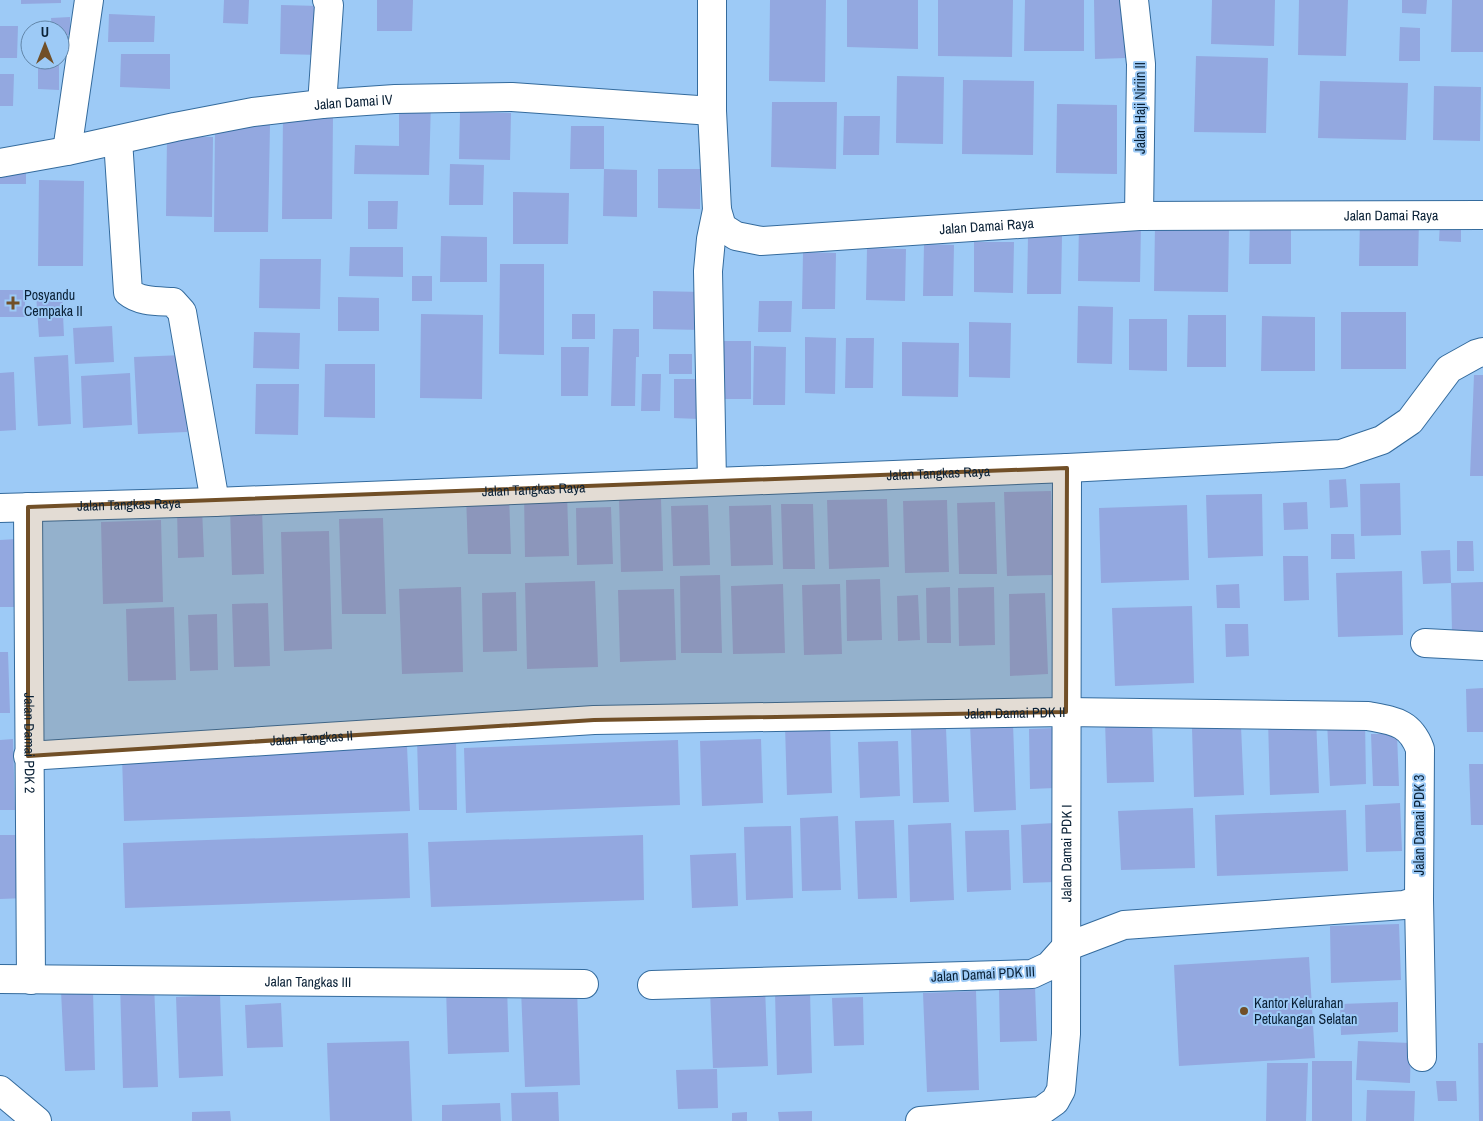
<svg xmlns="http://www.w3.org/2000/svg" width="1483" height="1121" viewBox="0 0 1483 1121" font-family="'Archivo Narrow',sans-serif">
  <rect width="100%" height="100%" fill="#9dcaf6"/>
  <path fill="#93a8e0" d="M21 0H61V3L21 4Z
    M224 0H249L248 24 223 23Z
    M377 0H413L412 31H377Z
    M770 0H826L825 82 769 81Z
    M847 0H918V49L847 47Z
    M938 0H1013L1012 57 938 56Z
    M1025 0H1084V51H1024Z
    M1094 0H1125L1126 58 1095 59Z
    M1212 0H1275L1274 46 1211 44Z
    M1299 0H1348L1346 56 1298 55Z
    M1402 0H1427L1426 14 1402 13Z
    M1452 0H1483V52H1451Z
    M281 5 320 6V55L280 54Z
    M109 14 155 16 154 42H108Z
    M70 17V35H60V30H52L51 18Z
    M0 26H18L17 58H0Z
    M1400 27 1420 28V61H1399Z
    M121 54H170V89L120 87Z
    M1196 56 1268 58 1266 133 1194 132Z
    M38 60H59V90L38 89Z
    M0 74H14L13 106H0Z
    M897 76 944 77 943 144 896 143Z
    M963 80 1034 81 1033 155 962 154Z
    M1320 81 1408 83 1406 140 1318 138Z
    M1434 86 1481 87 1480 141 1433 140Z
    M399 101H431L429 175 354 174 355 145 399 146Z
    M772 102H837L836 169 771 167Z
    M1057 104 1117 105V174L1056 173Z
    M460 112 511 113 510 160 459 159Z
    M283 115 333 116 332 219H282Z
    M844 116H880L879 155H843Z
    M215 124 270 125 268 232H214Z
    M571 126H604V169H570Z
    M167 136 213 137 212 217 166 216Z
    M0 164H26V184H0Z
    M450 164 484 165 483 205H449Z
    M604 169 637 170V217L603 216Z
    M658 169H700V209L658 208Z
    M39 180 84 181 83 266H38Z
    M513 192 569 193 568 244H513Z
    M368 201H398L397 229H368Z
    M1360 218 1419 219 1418 266H1359Z
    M1250 220 1291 221V264H1249Z
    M1079 222 1141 224 1140 282 1078 281Z
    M1440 222 1461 223V242L1439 241Z
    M1155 225 1229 226 1228 292 1154 291Z
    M441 236 487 237V282H440Z
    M1028 236H1062L1061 294H1027Z
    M974 242H1014L1013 293 974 292Z
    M924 244 954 245 953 296H923Z
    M350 247H403V277L349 276Z
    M867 248 906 249 905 301 866 300Z
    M803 252 836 253 835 309H802Z
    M260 259H321L320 309 259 308Z
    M500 264H544V355L499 354Z
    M412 276H432V301H412Z
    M0 290H25V317H0Z
    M653 291 703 292 702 330 653 329Z
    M62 293 64 336 39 337 36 294Z
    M338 297 379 298V331H338Z
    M759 301H792L791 332H758Z
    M1078 306 1113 307 1112 364 1077 363Z
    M1341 312H1406V369H1341Z
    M421 314 483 315 482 399 420 398Z
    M572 314H595V339H572Z
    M1188 315H1226V367H1187Z
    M1262 316 1315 317V371H1261Z
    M1129 319H1167V371L1129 370Z
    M969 322 1011 323 1010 378 969 377Z
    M112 326 114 362 75 364 73 328Z
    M613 329H639V357H636L635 406H611Z
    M254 332 300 333 299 369 253 368Z
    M805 337 836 338 835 394 805 393Z
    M846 338H874L873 388H845Z
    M719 341H751V399H718Z
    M902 342 959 343 958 397 902 396Z
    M754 346 786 347 785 405H753Z
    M561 347H589L588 396H561Z
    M669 354H692V374H669Z
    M68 355 71 424 38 426 34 357Z
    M183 355 187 432 138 434 134 357Z
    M325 364H375V418L324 417Z
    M14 372 16 430 0 431V373Z
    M130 373 132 425 83 428 81 376Z
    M642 374H661L660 411H641Z
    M1474 375H1483V476H1470Z
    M674 379H700L699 419 674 418Z
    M256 384H299L298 435 255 434Z
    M1346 479 1348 507 1330 508 1329 480Z
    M1400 483 1401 535 1361 536 1360 484Z
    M1051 491 1054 575 1007 576 1004 492Z
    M509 493 511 554H468L466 494Z
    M567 493 569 556 525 557 524 494Z
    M1262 494 1263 556 1208 558 1206 495Z
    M661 498 663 571 621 572 619 499Z
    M887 499 889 567 829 569 827 500Z
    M947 500 949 572 905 573 903 501Z
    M995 502 997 574H959L957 503Z
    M1307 502 1308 529 1284 530 1283 503Z
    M781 504H813L815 569H783Z
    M708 505 710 565 673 566 671 506Z
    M771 505 773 565 731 566 729 506Z
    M1187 505 1189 580 1101 583 1099 508Z
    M202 507 204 557 178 558 177 508Z
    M262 507 264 574 232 575 230 508Z
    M611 507 613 564 577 565 576 508Z
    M383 518 386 614H342L339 519Z
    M161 520 163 602 103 604 101 522Z
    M329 531 332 649 284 651 281 532Z
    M1331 534H1354L1355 559H1331Z
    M16 539 18 607H0V540Z
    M1457 541H1473L1474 571H1457Z
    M1450 550 1451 583 1423 584 1421 551Z
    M1283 556H1308L1309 600 1284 601Z
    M1402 571 1403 635 1338 637 1336 573Z
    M720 575 722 653H681L680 576Z
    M880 579 882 640 847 641 846 580Z
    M595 581 598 667 527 669 525 583Z
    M1483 582V633H1452L1451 583Z
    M783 584 785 653 733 654 731 586Z
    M840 584 842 654 804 655 802 585Z
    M1239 584 1240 608H1217L1216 585Z
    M461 587 463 672 402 674 399 589Z
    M950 587 951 643H927L926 588Z
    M994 587 995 645 959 646 958 588Z
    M674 589 676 660 620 662 618 590Z
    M516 592 517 651 483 652 482 593Z
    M1045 593 1048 674 1010 676 1009 594Z
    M918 595 920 640 898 641 897 596Z
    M268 603 270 666 234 667 232 604Z
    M1192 606 1194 683 1115 686 1112 608Z
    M174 607 176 680 128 681 126 609Z
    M217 614 218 670 190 671 188 615Z
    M1225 624H1248L1249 656 1226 657Z
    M0 652H8L10 713H0Z
    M1483 688V732H1467L1466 689Z
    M1316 717 1319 793 1270 795 1268 719Z
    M1152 719 1154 782 1107 783 1105 721Z
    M1365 719 1366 784 1330 786 1327 721Z
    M1013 723 1016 810 974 812 970 724Z
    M830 724 832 793 787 795 785 725Z
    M1241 726 1244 795 1194 797 1192 728Z
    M946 728 949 802 913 803 911 729Z
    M1054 728 1055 788 1030 789 1029 729Z
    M1371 734H1397L1399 786H1373Z
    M456 738 457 810H419L417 739Z
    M13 739 15 810H0V740Z
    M761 739 763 803 702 806 700 741Z
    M678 740 680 805 466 813 464 748Z
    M898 741 900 796 860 798 858 742Z
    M407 746 410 811 124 821 122 756Z
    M1469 764H1483V825H1471Z
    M1400 803 1402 851 1366 852 1365 805Z
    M1193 808 1195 868 1121 870 1118 811Z
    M1346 810 1348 871 1217 876 1215 815Z
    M838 816 841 890 802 891 800 818Z
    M894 820 897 898 858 899 855 821Z
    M951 823 954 900 910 902 908 825Z
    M1054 823 1056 882 1023 883 1021 825Z
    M791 826 793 898 746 900 744 827Z
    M1009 830 1011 890 967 892 965 831Z
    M408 833 410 898 125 908 123 843Z
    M0 835H24L26 898 0 899Z
    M643 835 644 900 431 907 428 842Z
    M736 853 738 906 692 908 690 855Z
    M1399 924 1401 980 1331 983 1330 926Z
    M1309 957 1315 1058 1179 1066 1174 965Z
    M120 983H154L158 1087 123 1088Z
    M507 986 509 1052 448 1054 446 988Z
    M577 987 580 1085 525 1087 521 989Z
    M765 987 768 1066 713 1068 710 990Z
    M1035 987 1037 1041 1000 1042 999 988Z
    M93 990 95 1070 65 1071 61 991Z
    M810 991 812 1073 777 1075 775 992Z
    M976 991 979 1090 927 1092 923 993Z
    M220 995 223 1076 179 1078 176 997Z
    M863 997 864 1045 834 1046 832 998Z
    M1398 1002V1032L1341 1035 1340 1004Z
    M281 1003 283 1047 247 1048 245 1005Z
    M409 1041 412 1121H330L327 1043Z
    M1358 1041 1411 1043 1410 1083 1356 1080Z
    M1478 1043H1483V1121H1479Z
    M1312 1061H1352V1121H1312Z
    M1267 1063H1308L1306 1121H1266Z
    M717 1069 718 1108 678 1109 676 1070Z
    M1436 1081H1456L1457 1101H1438Z
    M1367 1090 1415 1091 1414 1121H1366Z
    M558 1092 559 1121H512L511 1093Z
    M500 1103 501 1121H442V1105Z
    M230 1111 231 1121H192V1112Z
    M812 1111V1121H779L778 1112Z
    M747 1112V1121H732V1113Z"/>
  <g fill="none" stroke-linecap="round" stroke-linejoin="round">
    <defs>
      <g id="minor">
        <path d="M1134 0 1141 64 1139 216"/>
        <path d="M322 104 329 5 327 0"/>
        <path d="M118 140 128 292C140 302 158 301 173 302L182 312 215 502"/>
        <path d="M67 151 89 0"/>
        <path id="s1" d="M0 163 67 151 175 127 253 112 322 104 395 99 512 97 712 111"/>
        <path d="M712 482 708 271 711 239 717 210"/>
        <path id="s2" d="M28 507 31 980"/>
        <path id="s3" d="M0 508 215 502 1067 468 1341 454 1382 440 1410 421 1449 369 1476 354 1483 352"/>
        <path d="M1425 643 1483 646"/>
        <path id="s4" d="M28 756 594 720 1066 712 1368 716C1394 721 1410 722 1420 749L1419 900 1422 1057"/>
        <path id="s5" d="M0 979 584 984"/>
        <path d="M652 985 1032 974 1049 966 1066 947 1124 925 1404 905 1419 900"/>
        <path d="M0 1090 37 1121"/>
        <path id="s6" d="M920 1121 1041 1111 1055 1101 1061 1090 1066 1034 1067 468"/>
      </g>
      <g id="tertiary">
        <path id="s7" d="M712 0V111L717 210 722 227 736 236 761 241 1139 216 1483 215"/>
      </g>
    </defs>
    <use href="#minor" stroke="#346b9d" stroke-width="30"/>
    <use href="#tertiary" stroke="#346b9d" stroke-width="30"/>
    <use href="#minor" stroke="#fff" stroke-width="28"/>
    <use href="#tertiary" stroke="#fff" stroke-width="28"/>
  </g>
  <path fill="#714f27" fill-opacity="0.2" stroke="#714f27" stroke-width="4" stroke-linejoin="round" d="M1067 468 1066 712 594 720 28 756V507Z"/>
  <g fill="#714f27" stroke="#9dcaf6" stroke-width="2">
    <path d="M10.5 295.5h5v5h5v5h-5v5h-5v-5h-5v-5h5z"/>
    <circle cx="1244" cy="1011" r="5"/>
  </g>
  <g text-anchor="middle" stroke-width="4" stroke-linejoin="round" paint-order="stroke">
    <g font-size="14" fill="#0a2136" stroke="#9dcaf6">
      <text dy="5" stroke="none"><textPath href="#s1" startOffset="359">Jalan Damai IV</textPath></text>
      <text transform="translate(1140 108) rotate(-90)" y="5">Jalan Haji Niriin II</text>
      <text dy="5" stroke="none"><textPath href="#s7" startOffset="901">Jalan Damai Raya</textPath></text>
      <text dy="5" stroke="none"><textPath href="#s7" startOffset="496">Jalan Damai Raya</textPath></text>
      <text dy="5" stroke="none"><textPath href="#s3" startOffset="939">Jalan Tangkas Raya</textPath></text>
      <text dy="5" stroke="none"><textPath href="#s3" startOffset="534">Jalan Tangkas Raya</textPath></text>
      <text dy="5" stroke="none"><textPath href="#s3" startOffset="129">Jalan Tangkas Raya</textPath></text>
      <text dy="5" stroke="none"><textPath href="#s4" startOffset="988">Jalan Damai PDK II</textPath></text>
      <text dy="5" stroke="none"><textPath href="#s4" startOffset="284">Jalan Tangkas II</textPath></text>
      <text dy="5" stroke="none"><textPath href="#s2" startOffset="236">Jalan Damai PDK 2</textPath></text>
      <text transform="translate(1419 825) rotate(-90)" y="5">Jalan Damai PDK 3</text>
      <text dy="5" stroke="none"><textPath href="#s6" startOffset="388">Jalan Damai PDK I</textPath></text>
      <text transform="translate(983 974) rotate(-3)" y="5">Jalan Damai PDK III</text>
      <text dy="5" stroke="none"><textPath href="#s5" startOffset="308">Jalan Tangkas III</textPath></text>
    </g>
    <g font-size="14" fill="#0a2136" stroke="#9dcaf6" text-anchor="start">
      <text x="24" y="300">Posyandu<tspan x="24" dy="16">Cempaka II</tspan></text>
      <text x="1254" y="1008">Kantor Kelurahan<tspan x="1254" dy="16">Petukangan Selatan</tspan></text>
    </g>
  </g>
  <g transform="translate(45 45)"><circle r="24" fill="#9dcaf6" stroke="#6286a9"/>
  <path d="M0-4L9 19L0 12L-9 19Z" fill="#714f27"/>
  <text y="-8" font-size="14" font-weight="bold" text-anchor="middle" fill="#0a2136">U</text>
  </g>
</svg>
